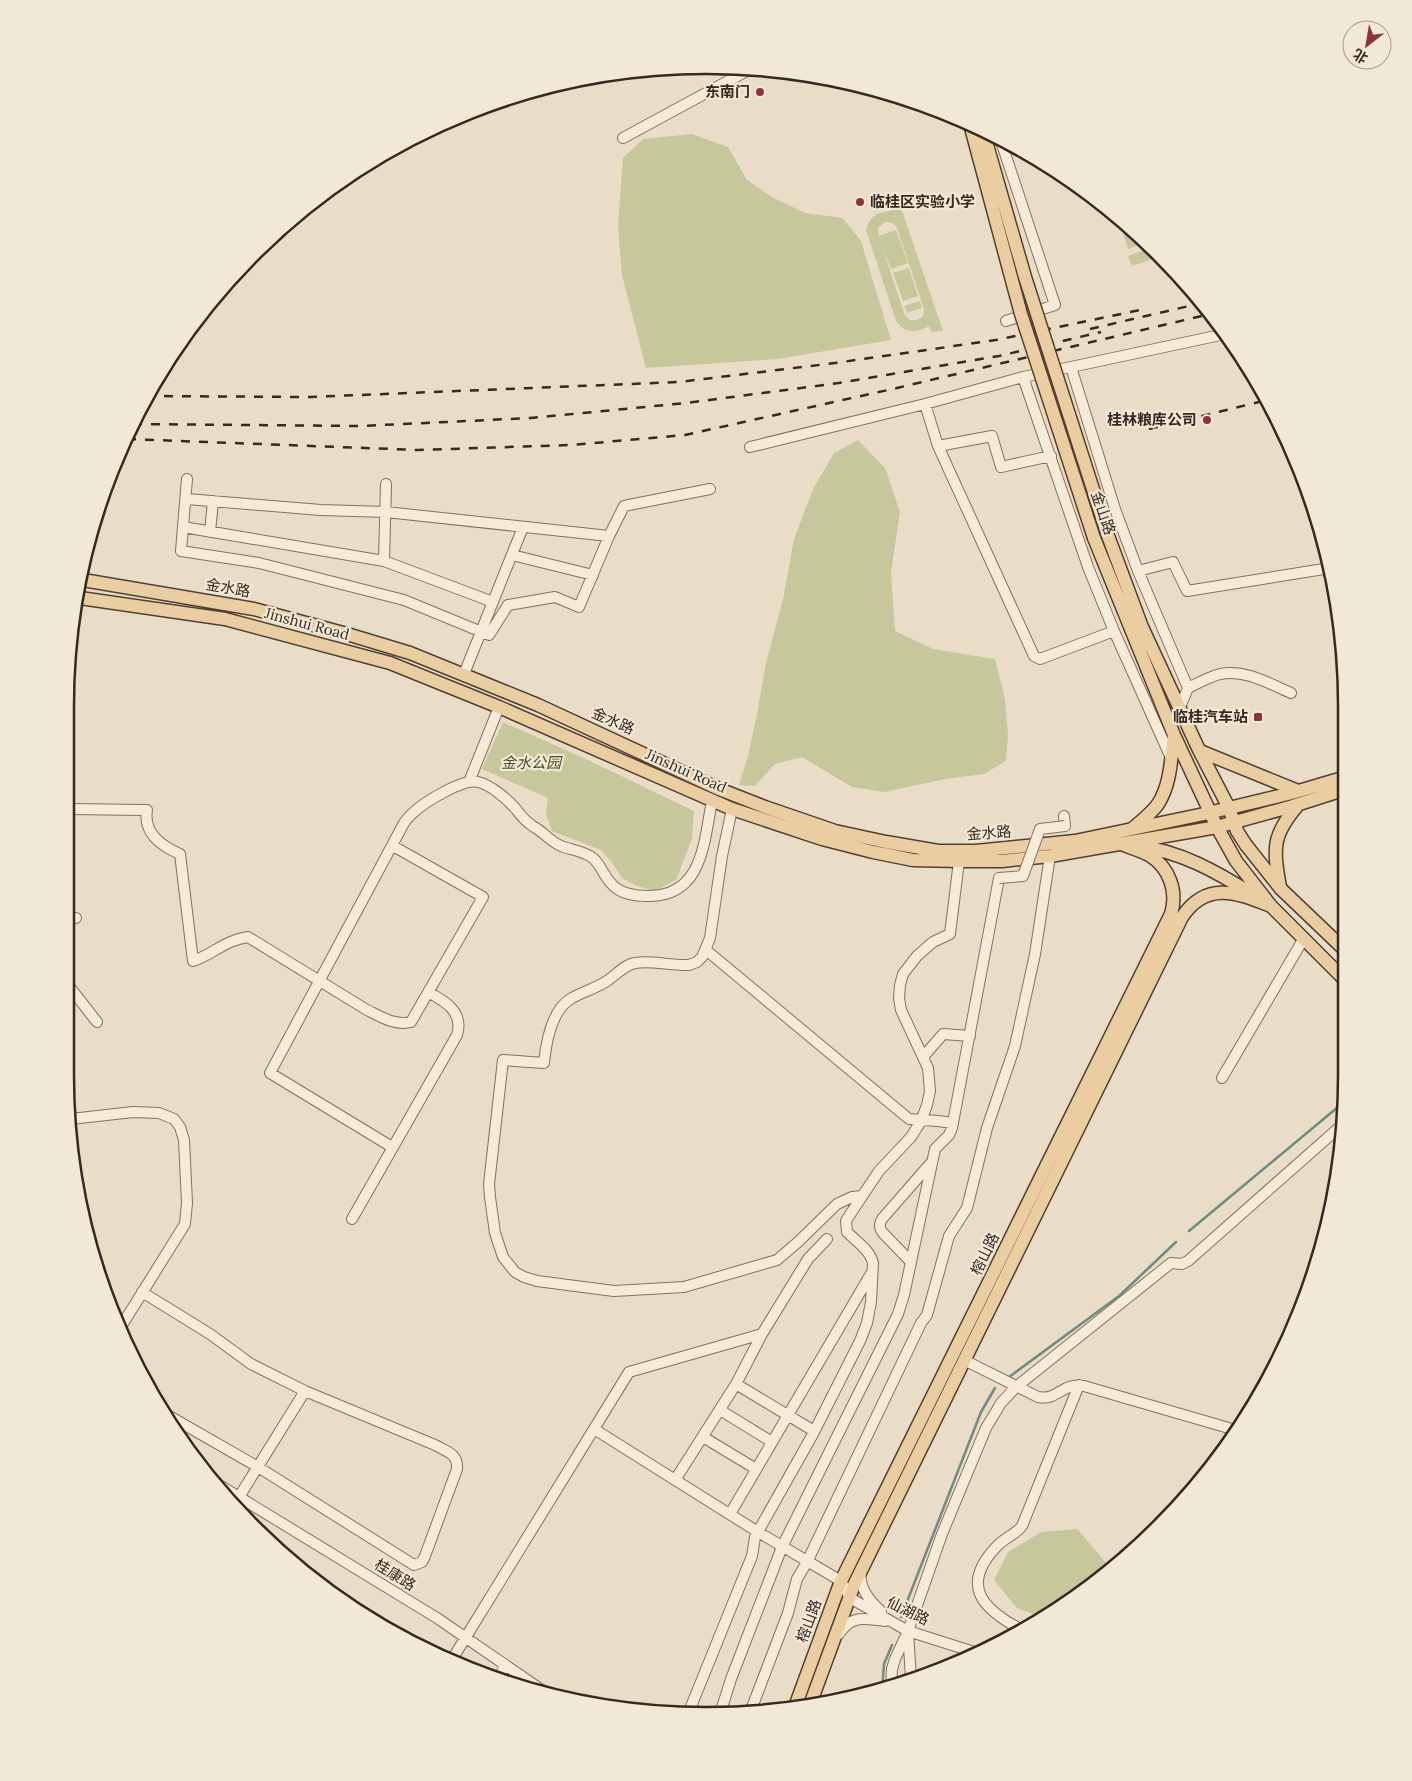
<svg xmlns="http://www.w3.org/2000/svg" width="1412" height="1781" viewBox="0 0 1412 1781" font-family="Lora,'Noto Sans SC',serif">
  <rect width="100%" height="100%" fill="#eaddc7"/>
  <path fill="#c6c89c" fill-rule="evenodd" d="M692 134 728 147 747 180 772 197 805 213 843 218 861 241 891 340 778 359 646 368 622 275 618 226 623 158 643 139Z
    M899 202 943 331 931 332 929 326C917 334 904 333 896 321L866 230C870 216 877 212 890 211L888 206ZM885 222 893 223 897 228 924 309 923 316 917 320H910L905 316 882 246 891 269 908 263 896 230 879 236 878 228Z
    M1118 217 1145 243 1128 249Z
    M1150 248 1153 259 1132 266 1128 256Z
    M909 268 918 296 903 301 893 273Z
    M920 301 922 308 907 313 904 306Z
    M858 440 885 468 900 512 891 572 895 631 933 649 995 659 1005 699 1008 735 1006 761 984 774 946 779 884 792 852 787 802 757 775 764 755 786 739 785 748 756 757 714 766 663 783 599 794 539 813 489 834 453Z
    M503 722 588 760 694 811 692 839 676 880 654 891 635 885 622 878 613 864 601 850 552 831 546 815 548 798 482 769Z
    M1077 1529 1109 1566 1094 1582 1044 1618 1017 1608 994 1580 1008 1552 1041 1532Z"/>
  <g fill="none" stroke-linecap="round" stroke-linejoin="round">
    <path stroke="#6f8c83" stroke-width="2.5" d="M1189 1231 1344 1102
      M1009 1377 1119 1296 1176 1242
      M901 1617 981 1412 995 1388
      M882 1690 884 1664 892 1645"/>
    <defs>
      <path id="minor" d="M623 138 754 67
        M1000 138 1055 305 1006 321
        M1071 367 1225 334
        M1023 377 1088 567 1114 631 1171 758
        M925 404 938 446 1034 656 1040 659 1114 631
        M938 446 992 436 1001 467 1051 456
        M750 447 925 404 1023 377 1071 367 1115 509 1138 571 1173 562 1187 591 1330 568
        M187 479 181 551 259 563 404 600 489 635 508 605 555 597 579 607 609 536 624 506 710 489
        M187 499 321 510 386 512 609 536
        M183 527 384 561 493 602
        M210 532 213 501
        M512 555 593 575
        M384 561 386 484
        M1138 571 1188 688 1180 707
        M464 674 523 527
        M1188 688C1198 683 1209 677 1220 674 1245 669 1268 683 1291 693
        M469 782 499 707
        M66 809 147 810C143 833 161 846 180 854L193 961C214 954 225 940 248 937L367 1010C381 1017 395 1026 411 1022L483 897 393 846
        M732 809 722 856 710 938 702 957 697 962 689 965C672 966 651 960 635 963 624 965 616 975 607 981 596 988 583 992 572 998 552 1009 546 1043 544 1063L503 1060 489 1184 490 1197 495 1233 503 1257 515 1272 524 1277 537 1281 614 1291 684 1287 777 1260 798 1242 837 1204 852 1197 862 1196
        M1064 816 1065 826
        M66 918H76
        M706 950 909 1119 938 1121 953 1123
        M65 981 97 1022
        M923 1057 943 1034 970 1036
        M1222 1078 1304 938
        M71 1119 133 1112 159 1113 174 1119 180 1127 184 1140 187 1203 185 1224 122 1325
        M392 1147 270 1073 404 823C407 819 410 815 414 812 425 802 463 778 478 782 491 785 506 798 515 808 520 814 524 820 530 824 533 827 537 828 540 831 547 836 552 842 561 846 571 850 584 851 593 858 602 866 605 880 616 888 625 895 637 896 648 896 703 897 704 841 712 801
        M352 1219 457 1035C464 1012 445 1001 428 992
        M911 1262 883 1233C879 1228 879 1224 882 1219L930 1164
        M142 1292 210 1334 251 1364 305 1391 435 1445C447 1452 458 1453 457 1469L425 1556 422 1562 414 1565 258 1467 164 1413
        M964 1360 1038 1397C1058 1401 1062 1382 1084 1386L1239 1431
        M736 1384 814 1431
        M720 1410 772 1442
        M594 1429 758 1532 841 1581 850 1598 908 1631 974 1652
        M703 1437 756 1469
        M675 1480 736 1384 762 1334
        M221 1486 437 1618 549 1695
        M239 1497 305 1391
        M730 1514 872 1272
        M861 1570C858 1586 869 1601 881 1611
        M1024 1631C983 1610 958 1586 998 1545 1005 1538 1016 1534 1022 1526L1079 1385
        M908 1632 911 1678
        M839 1634C851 1615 865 1618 885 1621
        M453 1658 629 1372 762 1334 808 1259 827 1239
        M499 1677 505 1666
        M891 1686 892 1669 895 1659 908 1631 942 1534 986 1428 1001 1403 1016 1387 1171 1263 1182 1264 1188 1261 1342 1125
        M751 1710 788 1613 797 1579 807 1562 921 1323 927 1315 949 1236 967 1208 987 1128 1015 1046 1035 954 1050 856
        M688 1714 752 1556 755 1537 813 1434 860 1341 867 1323 871 1302 873 1263C870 1250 856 1241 847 1232L846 1221 851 1213 879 1171 911 1137 921 1121 927 1105 930 1091 928 1068 901 1010 899 998 900 985 903 974 917 956 933 942 950 934 959 861
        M720 1714 731 1679 782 1547 898 1314 904 1295 935 1149 949 1135 952 1128 999 878"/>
      <path id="major" d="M1107 533 1142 627 1199 750 1229 808 1237 831 1246 845 1281 889 1347 952
        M1094 538 1174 735 1217 827 1236 861 1271 906 1347 982
        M83 580 254 609 347 634 410 653 538 705 719 789 765 807 835 831 886 842 938 851H976L1075 841 1204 814 1292 793 1346 777
        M80 598 225 619 390 663 499 707 732 809 822 839 873 852 913 860 959 861H1002L1050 856 1217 827 1293 806 1346 789
        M1200 751 1298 791
        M1132 829C1141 821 1151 814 1158 804 1171 784 1171 758 1174 735
        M1138 846C1180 851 1217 872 1252 894
        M1280 887C1273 848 1272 835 1298 805
        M811 1702 854 1585 1182 917C1207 880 1237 893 1271 906
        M796 1704 841 1581 1171 914C1178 891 1169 867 1149 855 1139 850 1128 847 1119 843"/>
    </defs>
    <use href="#minor" stroke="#84705e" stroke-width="12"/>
    <use href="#major" stroke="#533f32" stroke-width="15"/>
    <use href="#minor" stroke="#f6ebd9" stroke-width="10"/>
    <use href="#major" stroke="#eacea2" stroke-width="12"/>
    <path stroke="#362920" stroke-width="2.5" stroke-dasharray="9 9" stroke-linecap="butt" d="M1090 329 1202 303
      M146 396 310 397 679 382 835 363 996 340 1140 310
      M133 424 361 426 531 418 686 403 839 383 999 356 1101 332
      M1149 429 1267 400
      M127 439 418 450 571 445 685 435 897 388 1210 314"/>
    <defs>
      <path id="minor-bridge" d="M999 878 1023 876 1040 829 1065 826"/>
      <path id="major-bridge" d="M970 124 1021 314 1094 538
        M984 129 987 145 1025 277 1107 533"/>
    </defs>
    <use href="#minor-bridge" stroke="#84705e" stroke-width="12" stroke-linecap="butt"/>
    <use href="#major-bridge" stroke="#533f32" stroke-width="15" stroke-linecap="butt"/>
    <use href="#minor-bridge" stroke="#f6ebd9" stroke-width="10"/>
    <use href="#major-bridge" stroke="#eacea2" stroke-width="12"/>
  </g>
  <g fill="#8e333b" stroke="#f2e8d6" stroke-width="2">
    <circle cx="760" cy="92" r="5"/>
    <circle cx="860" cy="202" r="5"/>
    <circle cx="1207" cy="420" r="5"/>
    <rect x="1253" y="712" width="10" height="10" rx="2.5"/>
  </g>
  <g text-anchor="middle" stroke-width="4.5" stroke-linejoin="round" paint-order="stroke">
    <g font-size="15" font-weight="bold" fill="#362920" stroke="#f2e8d6" text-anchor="end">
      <text x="750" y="97">东南门</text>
      <text x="870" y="207" text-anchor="start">临桂区实验小学</text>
      <text x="1197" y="425">桂林粮库公司</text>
      <text x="1248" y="722">临桂汽车站</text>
    </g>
    <g font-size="15" fill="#362920" stroke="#f2e8d6">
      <text transform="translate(1103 513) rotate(71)" y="5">金山路</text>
      <text transform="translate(228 588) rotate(10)" y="5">金水路</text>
      <text transform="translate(307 624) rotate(15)" y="5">Jinshui Road</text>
      <text transform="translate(613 721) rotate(24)" y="5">金水路</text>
      <text transform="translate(686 771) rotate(24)" y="5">Jinshui Road</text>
      <text transform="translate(989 833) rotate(-4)" y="5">金水路</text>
      <text transform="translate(985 1254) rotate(-64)" y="5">榕山路</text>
      <text transform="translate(395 1575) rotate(32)" y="5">桂康路</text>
      <text transform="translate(908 1611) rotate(26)" y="5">仙湖路</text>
      <text transform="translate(809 1621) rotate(-70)" y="5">榕山路</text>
    </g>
    <g font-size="15" font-style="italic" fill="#495029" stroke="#f2e8d6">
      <text x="531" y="768">金水公园</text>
    </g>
  </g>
  <path d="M0 0H1412V1781H0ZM706 74H706A632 632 0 0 1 1338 706V1075A632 632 0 0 1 706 1707H706A632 632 0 0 1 74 1075V706A632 632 0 0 1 706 74Z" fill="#f2e8d6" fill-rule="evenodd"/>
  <path fill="none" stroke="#362920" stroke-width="2.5" d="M706 74H706A632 632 0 0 1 1338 706V1075A632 632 0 0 1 706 1707H706A632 632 0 0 1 74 1075V706A632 632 0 0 1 706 74Z"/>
  <g transform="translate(1367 45) rotate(211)"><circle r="24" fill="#f2e8d6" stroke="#a79c8d"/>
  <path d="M0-4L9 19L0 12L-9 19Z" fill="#8e333b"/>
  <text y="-8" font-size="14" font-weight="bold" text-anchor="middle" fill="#362920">北</text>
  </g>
</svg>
